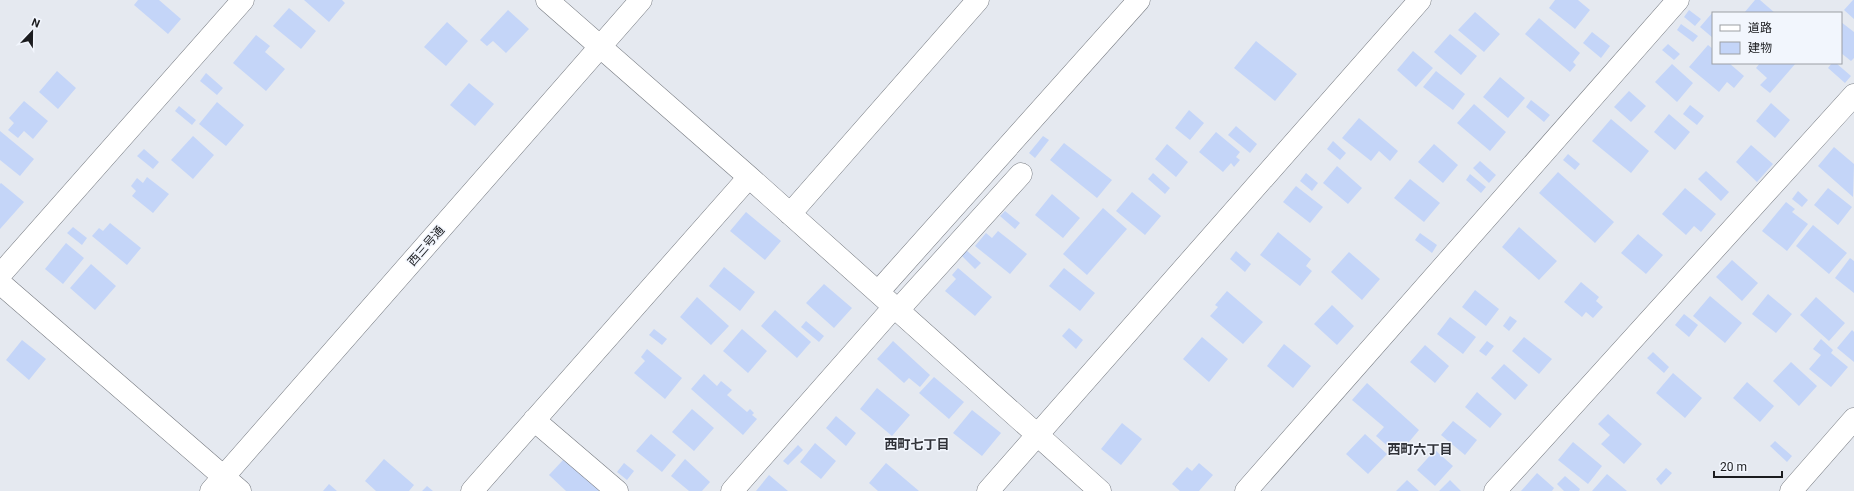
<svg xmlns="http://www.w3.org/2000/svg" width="1854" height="491" viewBox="0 0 1854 491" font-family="Roboto,'Noto Sans JP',sans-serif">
  <rect width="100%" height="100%" fill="#e5e9f0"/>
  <path fill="#c4d5f8" d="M138 0H159L181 19 168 34 134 5Z
    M304 0H342L345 3 329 22Z
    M1555 0H1578L1590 10 1575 29 1549 8Z
    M1755 0H1760L1775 13H1744Z
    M1853 0H1854V19L1844 10Z
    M289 8 316 31 301 49 273 26Z
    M508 10 529 29 506 53 493 41 487 46 480 40Z
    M1689 10 1701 19 1695 26 1684 17Z
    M1475 12 1500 34 1484 52 1458 30Z
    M1713 12V38L1700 27Z
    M1539 18 1580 53 1573 62 1576 65 1570 72 1525 34Z
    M447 22 468 41 446 66 424 47Z
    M1841 22 1854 32V58L1851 61 1841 53Z
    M1681 24 1698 36 1693 42 1677 30Z
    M1592 32 1610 46 1601 58 1583 43Z
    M1450 34 1477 56 1461 75 1434 52Z
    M256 35 270 46 265 52 285 69 266 91 233 63Z
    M1256 41 1297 74 1275 101 1234 68Z
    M1668 44 1680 54 1674 60 1662 50Z
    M1708 45 1713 49V63H1729L1744 76 1734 88 1727 82 1719 92 1689 67Z
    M1413 51 1433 68 1416 87 1397 70Z
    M1760 63H1796L1770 93 1760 85 1767 78 1756 68Z
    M1832 63H1836L1851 76 1845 83 1828 68Z
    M1672 64 1693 83 1677 102 1655 82Z
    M57 71 76 88 58 109 39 92Z
    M1436 71 1465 94 1453 110 1423 87Z
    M206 73 223 88 217 95 200 81Z
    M1500 77 1525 98 1508 118 1483 97Z
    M469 83 494 104 475 126 450 105Z
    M1629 91 1646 106 1631 122 1614 107Z
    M1531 100 1550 115 1544 122 1526 107Z
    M24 101 48 121 33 139 24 131 18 138 8 130 14 123 9 118Z
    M217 102 244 125 226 146 199 124Z
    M1771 103 1790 120 1775 138 1756 121Z
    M1474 104 1506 132 1490 151 1457 123Z
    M1690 105 1704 116 1697 125 1683 114Z
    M179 106 196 120 192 125 175 111Z
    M1189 110 1204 123 1190 140 1175 128Z
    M1669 114 1690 132 1675 150 1654 132Z
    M1359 118 1398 151 1390 161 1379 151 1371 161 1342 138Z
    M1611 119 1649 151 1631 173 1592 141Z
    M1236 126 1257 144 1250 153 1228 135Z
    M0 131 34 159 20 176 0 160Z
    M1216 132 1240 152 1236 157 1240 160 1234 167 1231 163 1223 172 1199 152Z
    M193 136 214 155 193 179 171 160Z
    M1043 136 1049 140 1035 158 1029 153Z
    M1333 141 1346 153 1340 160 1327 149Z
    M1064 143 1112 180 1097 198 1050 160Z
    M1167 144 1188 162 1176 177 1155 159Z
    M1434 144 1458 165 1443 183 1418 162Z
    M1751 145 1773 164 1757 182 1736 162Z
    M1834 147 1854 164 1853 197 1818 166Z
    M144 149 159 162 153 169 137 156Z
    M1568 154 1580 164 1575 170 1563 160Z
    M1480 161 1496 175 1489 183 1473 168Z
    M1337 166 1362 188 1348 204 1323 183Z
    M1706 171 1729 192 1721 201 1698 179Z
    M1558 172 1614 222 1595 243 1539 193Z
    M1153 173 1170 188 1165 194 1148 179Z
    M1306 173 1318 183 1312 191 1300 181Z
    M1470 174 1486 187 1481 193 1466 180Z
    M147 177 169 194 153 213 132 196 136 191 131 186 137 178 143 183Z
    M1410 179 1440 203 1424 222 1394 198Z
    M1 183 24 202 0 229V184Z
    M1296 186 1323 207 1310 223 1283 202Z
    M1685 188 1716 214 1701 232 1694 226 1686 235 1662 214Z
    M1828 188 1852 207 1838 225 1814 205Z
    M1798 191 1808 200 1802 207 1792 199Z
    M1132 192 1161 216 1145 235 1116 211Z
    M1052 194 1080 218 1063 238 1035 215Z
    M1786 202 1795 209 1792 212 1808 224 1787 251 1762 231Z
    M1103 208 1127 229 1087 275 1063 254Z
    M1005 211 1020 223 1015 229 1000 216Z
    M746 212 781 241 765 260 730 231Z
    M110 223 141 248 127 265 92 236 99 228 103 231Z
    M1813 225 1847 253 1829 274 1796 246Z
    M73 227 87 238 82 245 67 233Z
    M1519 227 1557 261 1539 280 1502 247Z
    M998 231 1027 254 1010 274 975 246 986 233 992 238Z
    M1278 232 1311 259 1306 266 1312 271 1300 286 1260 255Z
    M1420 233 1437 245 1432 253 1415 240Z
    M1638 234 1663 255 1646 274 1621 253Z
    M66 243 84 258 63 284 45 269Z
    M966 250 981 263 975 269 961 255Z
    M1236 251 1251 264 1245 272 1230 259Z
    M1349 252 1380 279 1362 300 1331 272Z
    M1850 258 1854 261V293L1835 278Z
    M1732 260 1758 283 1742 301 1716 277Z
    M91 264 116 286 95 310 70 288Z
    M724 267 755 292 740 311 709 286Z
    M958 268 992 297 975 316 945 291 956 279 952 275Z
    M1064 268 1095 293 1080 311 1049 286Z
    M1581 282 1599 297 1596 301 1603 307 1593 318 1586 312 1582 317 1564 302Z
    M824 284 852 308 834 328 806 303Z
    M1475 290 1499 309 1486 326 1462 307Z
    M1227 291 1263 322 1243 344 1210 316 1218 307 1215 305Z
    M1768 294 1792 314 1776 333 1752 314Z
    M1710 296 1742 323 1725 343 1693 316Z
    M697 297 729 326 711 345 680 317Z
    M1816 297 1845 323 1829 341 1800 315Z
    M1332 305 1354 326 1337 345 1314 324Z
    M775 310 811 342 797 358 761 326Z
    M1684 314 1698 325 1689 337 1675 325Z
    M1510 316 1517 321 1509 331 1503 326Z
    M1450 317 1476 337 1463 354 1437 334Z
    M806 321 824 336 819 342 801 327Z
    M1069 328 1083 340 1076 349 1062 336Z
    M654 329 667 339 662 345 649 335Z
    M742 329 767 351 748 373 723 351Z
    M1852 330 1854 332V362L1837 348Z
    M1202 337 1228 359 1209 382 1183 359Z
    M1524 337 1552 359 1539 374 1512 351Z
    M1821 339 1833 350 1831 353 1848 367 1831 387 1809 369 1821 355 1813 349Z
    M22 340 46 359 29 380 6 360Z
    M893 341 930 375 920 387 909 378 904 383 877 359Z
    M1487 341 1494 346 1486 356 1479 351Z
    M1284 344 1311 366 1293 388 1267 366Z
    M1425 345 1449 366 1435 383 1410 362Z
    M647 349 682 378 665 399 634 373 645 361 641 357Z
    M1653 352 1669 367 1664 373 1647 358Z
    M1791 362 1817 386 1799 406 1773 381Z
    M1504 364 1528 385 1515 400 1491 378Z
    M1673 373 1702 398 1685 418 1656 393Z
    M704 374 717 386 721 381 732 390 727 395 747 412 750 409 754 413 752 415 757 419 743 435 691 389Z
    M934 377 964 402 949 419 919 393Z
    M1747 382 1774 406 1760 422 1733 398Z
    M1367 383 1419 430 1398 455 1376 436 1384 427 1352 400Z
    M877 388 910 415 892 436 860 409Z
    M1477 392 1502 414 1490 428 1465 407Z
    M692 409 714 428 694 451 672 432Z
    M972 410 1001 433 982 456 953 433Z
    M1608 414 1642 444 1624 464 1601 444 1610 435 1598 424Z
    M836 416 856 433 846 446 826 428Z
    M1453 421 1477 440 1465 455 1441 435Z
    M1122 423 1142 439 1121 465 1101 449Z
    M651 434 676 455 662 472 636 451Z
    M1365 434 1387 454 1368 474 1346 454Z
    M1775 441 1792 456 1787 462 1770 446Z
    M1573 442 1602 466 1588 484 1558 460Z
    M815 443 836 461 821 479 800 462Z
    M798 445 803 450 788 465 783 461Z
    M1435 450 1453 466 1435 486 1417 470Z
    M384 459 414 485 409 491H376L365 481Z
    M564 459 600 491H566L549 475Z
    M685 459 710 482 702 491H689L671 476Z
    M624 463 634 471 627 480 617 472Z
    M886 463 919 491H878L869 483Z
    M1199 463 1213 475 1199 491H1180L1172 484 1187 467 1192 471Z
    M1666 468 1672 473 1661 485 1656 479Z
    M1537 473 1554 488 1552 491H1521Z
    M1607 474 1627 491H1592Z
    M769 475 788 491H756Z
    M1565 476 1580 489 1579 491H1564L1557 484Z
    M1407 480 1419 491H1396Z
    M1450 480 1461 491H1439Z
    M329 484 337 491H323Z
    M427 486 433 491H422Z"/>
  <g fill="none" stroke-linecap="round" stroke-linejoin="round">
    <defs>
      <path id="minor" d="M547 0 749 177 1100 491
        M790 214 978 0
        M0 275 243 0
        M0 283 240 491
        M878 292 1139 0
        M898 310 1021 174
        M534 420 617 491
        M211 491 641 0
        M472 491 749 177
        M732 491 894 307
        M988 491 1420 0
        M1246 491 1678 0
        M1495 491 1854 95
        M1791 491 1854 419"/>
    </defs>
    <use href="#minor" stroke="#767a80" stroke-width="23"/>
    <use href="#minor" stroke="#fff" stroke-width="22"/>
  </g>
  <g text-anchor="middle" stroke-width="3" stroke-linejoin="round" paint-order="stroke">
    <g font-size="12" fill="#1b1c1f" stroke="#f2f6fd">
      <text transform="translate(426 246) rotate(-49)" y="4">西三号通</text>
    </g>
    <g font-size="13" font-weight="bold" fill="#303238" stroke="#f2f6fd">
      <text x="917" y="449">西町七丁目</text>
      <text x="1420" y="454">西町六丁目</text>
    </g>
  </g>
  <rect x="1712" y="12" width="130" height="52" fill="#f2f6fd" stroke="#9c9fa4"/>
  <rect x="1720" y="25" width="20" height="6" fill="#ffffff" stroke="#9c9fa4"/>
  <text x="1748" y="32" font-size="12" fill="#1b1c1f">道路</text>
  <rect x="1720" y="42" width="20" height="12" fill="#c4d5f8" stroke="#9c9fa4"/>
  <text x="1748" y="52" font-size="12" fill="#1b1c1f">建物</text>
  <g transform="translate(32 32) rotate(22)" stroke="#f2f6fd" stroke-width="3" paint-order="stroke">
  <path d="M0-3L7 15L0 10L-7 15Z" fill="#1b1c1f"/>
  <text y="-6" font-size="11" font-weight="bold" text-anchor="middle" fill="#1b1c1f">N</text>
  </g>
  <path d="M1714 471v6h68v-6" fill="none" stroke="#1b1c1f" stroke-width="2"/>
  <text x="1720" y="471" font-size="12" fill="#1b1c1f" stroke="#f2f6fd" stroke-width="3" paint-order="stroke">20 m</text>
</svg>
